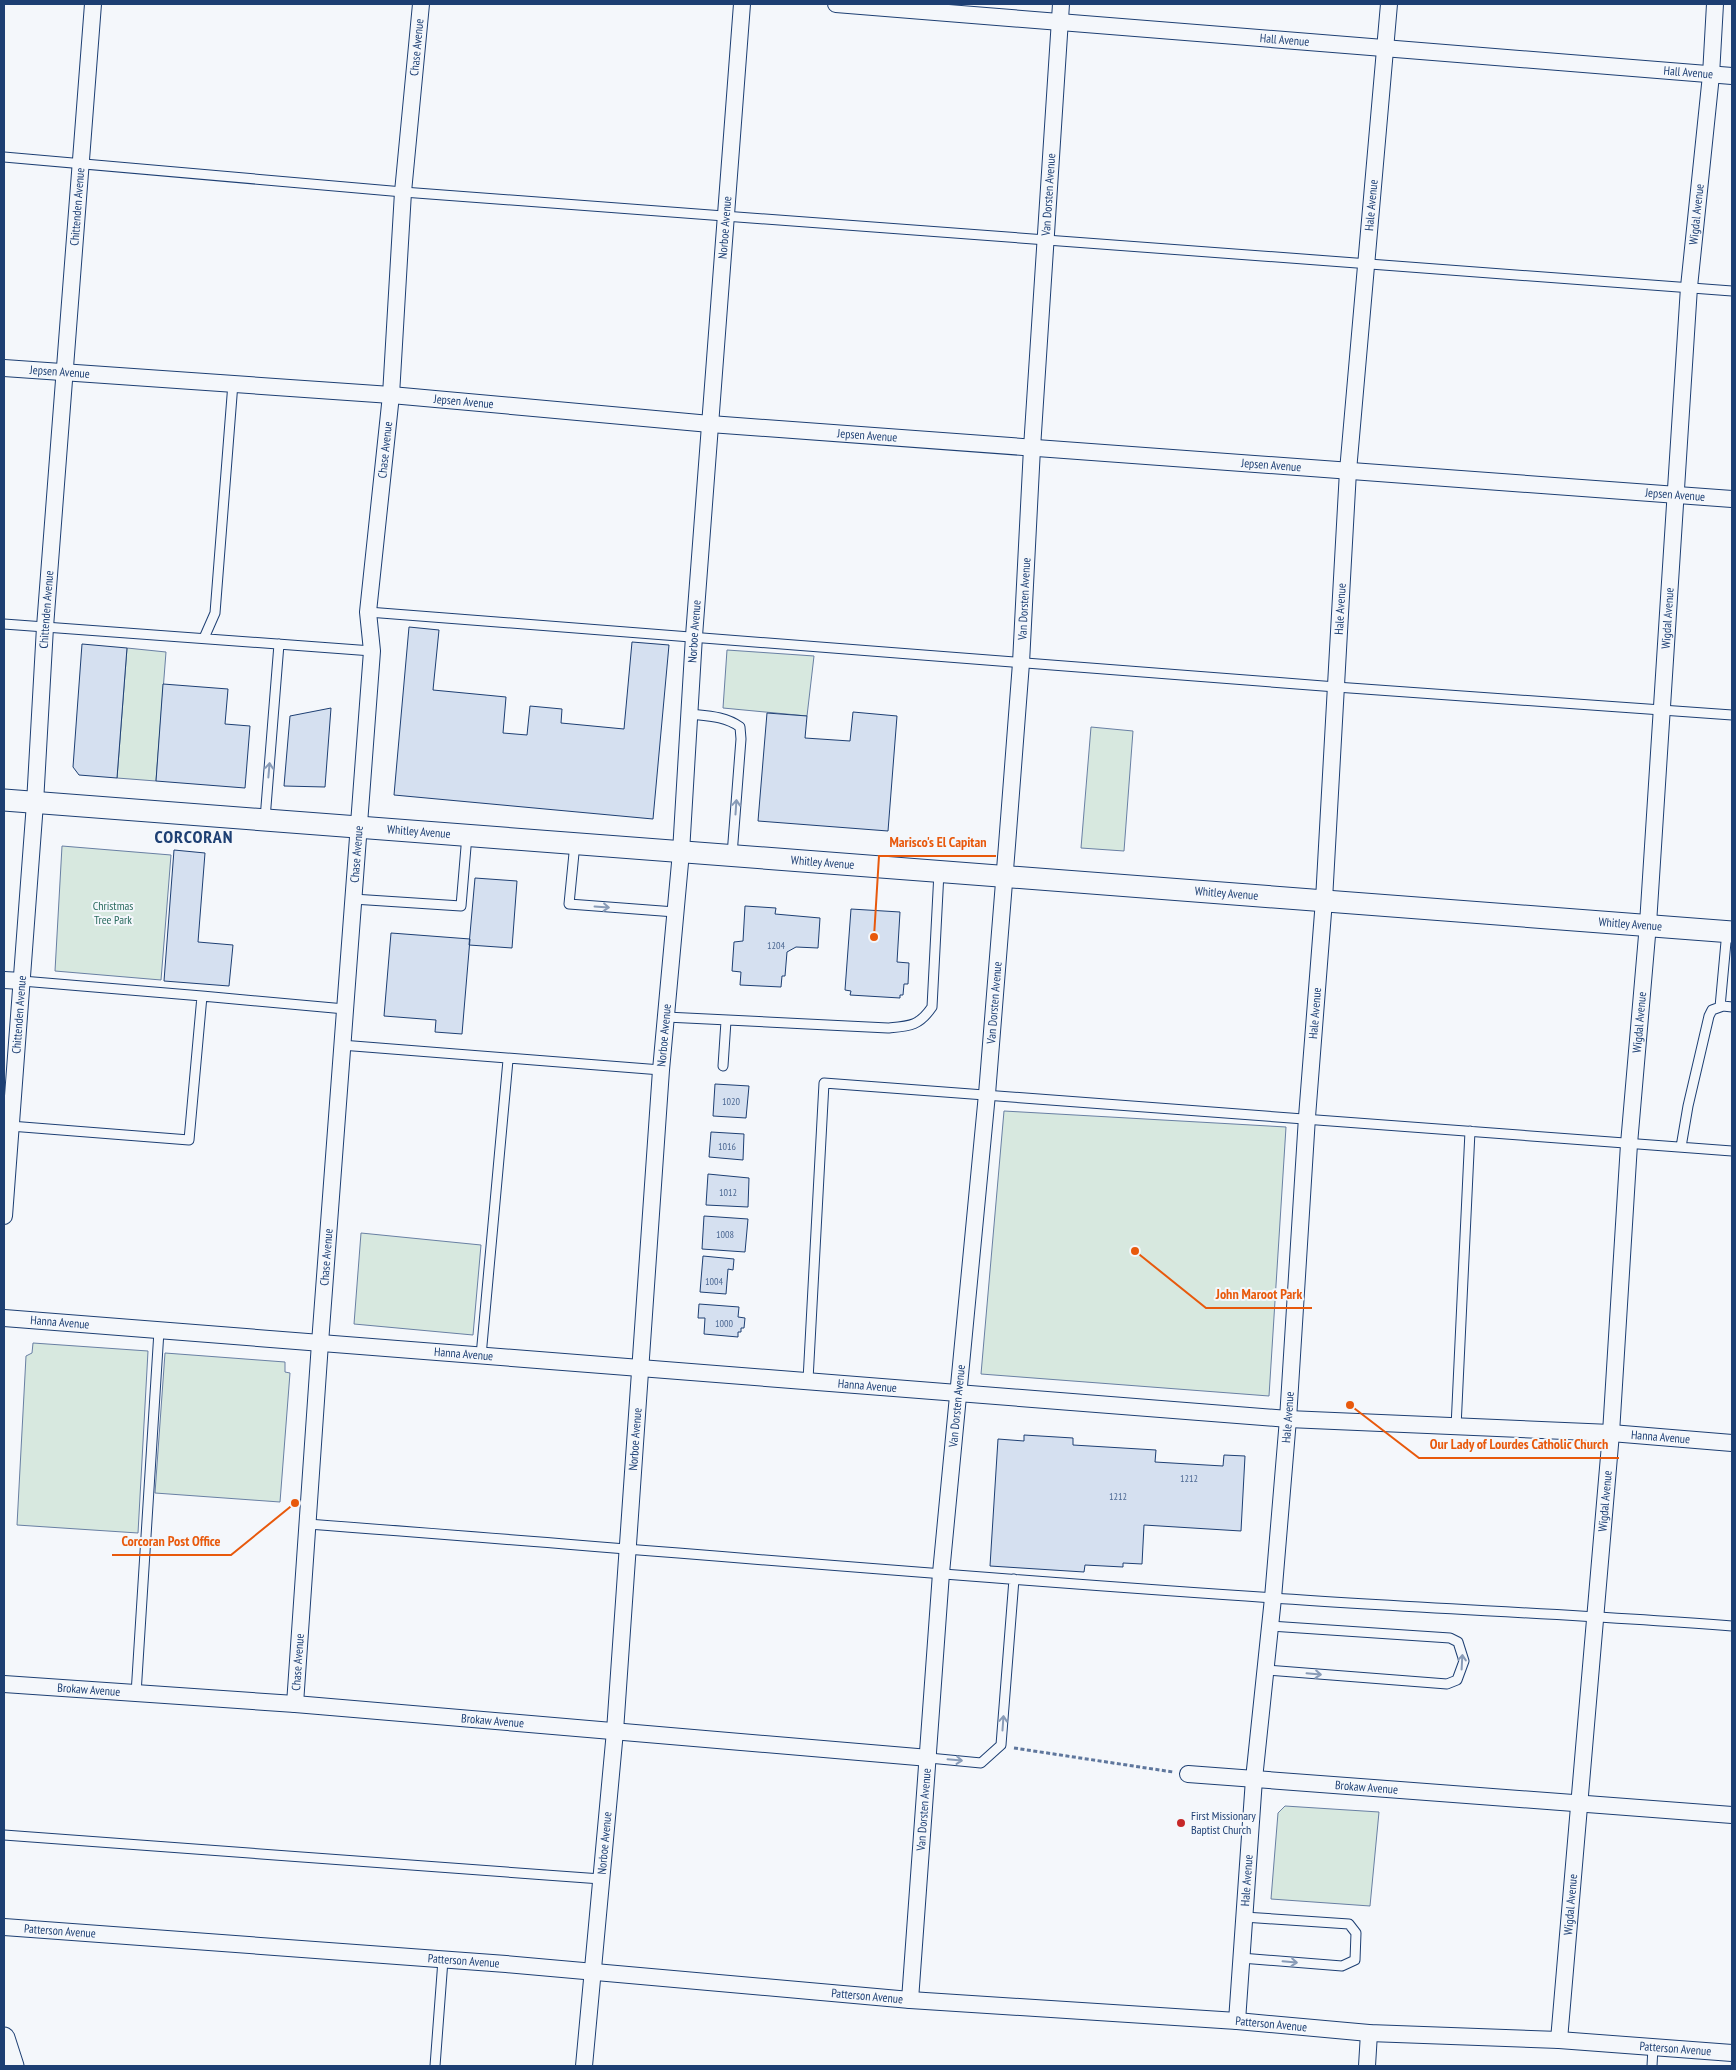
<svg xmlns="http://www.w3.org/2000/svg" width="1736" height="2070" viewBox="0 0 1736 2070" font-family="'PT Sans Narrow',sans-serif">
  <rect width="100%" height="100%" fill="#f4f7fb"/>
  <path fill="#d7e8df" stroke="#687fa3" d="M127 648 166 652 156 781 117 778Z
    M727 650 814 656 807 716 723 708Z
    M1091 727 1133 731 1124 851 1081 848Z
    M62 846 171 855 161 980 55 971Z
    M1004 1111 1286 1127 1269 1396 981 1374Z
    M361 1233 481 1245 473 1335 354 1324Z
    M33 1343 148 1351 138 1533 17 1525 26 1356 32 1353Z
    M165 1353 285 1362V1372L290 1373 280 1502 155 1493Z
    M1285 1806 1379 1812 1370 1906 1271 1899 1278 1813Z"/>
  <path fill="#d5e0f0" stroke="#1d3f73" d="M409 627 439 630 433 690 506 697 503 733 527 735 530 706 562 709 561 723 624 729 632 642 669 645 653 819 394 795Z
    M82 644 127 648 117 778 79 775 73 767Z
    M163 684 228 689 225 724 250 726 245 788 156 781Z
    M331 708 325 787 284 786 290 716Z
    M853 712 897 716 888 831 758 821 767 713 807 716 805 738 850 741Z
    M174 850 205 853 198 942 233 945 229 986 164 981Z
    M475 878 517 881 512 948 469 945Z
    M745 906 776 908 775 914 820 918 818 948 796 947 787 952 785 976H782L781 987 740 985 741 972 732 971 734 942 743 941Z
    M851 909 900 912 897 962 909 963 908 984H904L903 995H900V998L850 995 851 991 845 990Z
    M391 933 470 939 462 1034 435 1032 436 1020 384 1016Z
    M715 1084 749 1086 746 1118 713 1116Z
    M711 1132 744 1134 743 1160 709 1157Z
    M708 1174 749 1178 748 1207 706 1205Z
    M704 1216 748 1219 745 1252 702 1249Z
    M703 1256 734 1259 733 1270 728 1269 726 1294 700 1292Z
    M699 1304 739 1307 738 1317 745 1318 744 1328H741V1332H738V1337L704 1334 705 1318H698Z
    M1024 1435 1073 1438V1445L1156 1450 1155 1462 1223 1466 1224 1455 1245 1456 1241 1531 1144 1525 1142 1564 1123 1563V1567L1085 1565 1084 1572 990 1566 998 1439 1024 1441Z"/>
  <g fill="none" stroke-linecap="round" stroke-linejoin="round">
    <defs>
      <path id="service" d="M4 157 403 192 1732 291
        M368 612 1336 687 1732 715
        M4 624 372 651
        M204 638 215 613 233 383
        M689 714C707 716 725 716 740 727L741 739 732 855
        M265 819 279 644
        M575 843 569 904 675 912
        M353 899 461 906 467 835
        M202 996 345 1009
        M1720 1007 1727 931
        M666 1017 888 1028C910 1026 919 1026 932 1007L939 872
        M341 1045 661 1070
        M723 1066 726 1021
        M10 1126 189 1140 202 996 22 981
        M1681 1147 1688 1106 1709 1016 1712 1010 1723 1006 1732 1007
        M481 1356 508 1060
        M808 1380 824 1083 1732 1151
        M1456 1427 1470 1131
        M308 1524C630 1548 951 1577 1274 1598 1426 1609 1580 1614 1732 1626
        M1266 1670 1447 1684 1457 1680 1464 1661 1458 1642 1450 1638 1270 1626
        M136 1694 159 1331
        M929 1758 981 1763 1001 1745 1014 1579
        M4 1835 601 1879
        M1241 1958 1342 1966 1355 1960 1356 1933 1349 1924 1244 1917
        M435 2066 443 1960
        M1652 2066 1653 2047"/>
      <g id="minor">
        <path id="s1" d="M836 4 1732 76"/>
        <path id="s2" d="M4 368 391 395 710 424 1732 499"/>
        <path d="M4 980 22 981"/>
        <path id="s3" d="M4 1216 35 803 45 627 93 4"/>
        <path id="s4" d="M4 1318 1288 1419 1611 1433 1732 1443"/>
        <path id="s5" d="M4 1684 295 1704 929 1758"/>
        <path id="s6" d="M295 1704 320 1343 372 651 368 612 391 395 403 192 421 4"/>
        <path id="s7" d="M1188 1774 1732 1815"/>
        <path id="s8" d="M4 1927 506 1964 910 2000 1237 2021 1369 2033 1559 2040 1732 2053"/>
        <path id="s9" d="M910 2000 941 1573 987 1094 1007 845 1021 663 1032 448 1061 4"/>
        <path id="s10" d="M1237 2021 1254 1779 1273 1598 1288 1419 1307 1117 1324 900 1348 471 1389 4"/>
        <path id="s11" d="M1559 2040 1611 1433 1629 1144 1648 924 1689 287 1711 75 1715 4"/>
        <path id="s12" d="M584 2066 615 1731 661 1070 681 852 694 636 742 4"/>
        <path d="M1367 2066 1369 2033"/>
      </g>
      <g id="tertiary">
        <path id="s13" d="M4 800 1732 932"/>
        <path d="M4 2038 13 2066"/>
      </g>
    </defs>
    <use href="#service" stroke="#1d3f73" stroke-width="11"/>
    <use href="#minor" stroke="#1d3f73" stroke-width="18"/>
    <use href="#tertiary" stroke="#1d3f73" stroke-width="23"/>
    <path stroke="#5e769c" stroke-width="3" stroke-dasharray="4 2.5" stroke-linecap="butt" d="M1014 1748 1173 1772"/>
    <use href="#service" stroke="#f4f7fb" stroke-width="9"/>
    <use href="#minor" stroke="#f4f7fb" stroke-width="16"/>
    <use href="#tertiary" stroke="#f4f7fb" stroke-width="21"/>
  </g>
  <defs><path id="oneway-shaft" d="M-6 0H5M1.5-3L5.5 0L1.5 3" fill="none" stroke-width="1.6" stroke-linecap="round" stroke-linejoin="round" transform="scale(1.25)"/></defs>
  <g stroke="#889bb7">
    <use href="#oneway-shaft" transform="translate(269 770) rotate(-85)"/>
    <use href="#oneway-shaft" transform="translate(736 807) rotate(-86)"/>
    <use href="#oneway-shaft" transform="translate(602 907) rotate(4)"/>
    <use href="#oneway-shaft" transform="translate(1462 1662) rotate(-87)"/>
    <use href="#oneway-shaft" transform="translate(1314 1674) rotate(5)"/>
    <use href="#oneway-shaft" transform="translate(1003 1723) rotate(-86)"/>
    <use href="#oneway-shaft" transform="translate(955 1760) rotate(5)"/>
    <use href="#oneway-shaft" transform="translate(1290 1962) rotate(5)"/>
  </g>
  <circle fill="#c62828" stroke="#f4f7fb" stroke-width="2" cx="1181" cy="1823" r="5"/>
  <g text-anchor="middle" stroke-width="4" stroke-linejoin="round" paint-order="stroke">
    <g font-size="10" fill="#4b6792">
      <text x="776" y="949">1204</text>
      <text x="731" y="1105">1020</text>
      <text x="727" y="1150">1016</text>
      <text x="728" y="1196">1012</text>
      <text x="725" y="1238">1008</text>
      <text x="714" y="1285">1004</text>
      <text x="724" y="1327">1000</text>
      <text x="1189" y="1482">1212</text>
      <text x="1118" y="1500">1212</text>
    </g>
    <g font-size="12" fill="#1d3f73" stroke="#f4f7fb">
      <text dy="4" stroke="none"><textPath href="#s1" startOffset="450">Hall Avenue</textPath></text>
      <text dy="4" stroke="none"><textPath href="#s6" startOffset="1662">Chase Avenue</textPath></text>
      <text dy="4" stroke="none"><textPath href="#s1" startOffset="855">Hall Avenue</textPath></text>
      <text dy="4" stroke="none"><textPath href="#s9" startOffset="1811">Van Dorsten Avenue</textPath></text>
      <text dy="4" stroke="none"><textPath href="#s10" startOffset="1821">Hale Avenue</textPath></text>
      <text dy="4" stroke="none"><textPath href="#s3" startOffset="1012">Chittenden Avenue</textPath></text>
      <text dy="4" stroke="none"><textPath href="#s11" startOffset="1831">Wigdal Avenue</textPath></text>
      <text dy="4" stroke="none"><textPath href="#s12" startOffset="1844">Norboe Avenue</textPath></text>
      <text dy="4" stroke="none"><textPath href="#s2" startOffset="56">Jepsen Avenue</textPath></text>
      <text dy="4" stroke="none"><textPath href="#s2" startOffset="461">Jepsen Avenue</textPath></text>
      <text dy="4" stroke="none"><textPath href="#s2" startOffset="866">Jepsen Avenue</textPath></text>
      <text dy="4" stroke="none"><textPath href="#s6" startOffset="1258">Chase Avenue</textPath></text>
      <text dy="4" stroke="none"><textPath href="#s2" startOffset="1271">Jepsen Avenue</textPath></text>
      <text dy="4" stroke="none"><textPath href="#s2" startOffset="1676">Jepsen Avenue</textPath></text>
      <text dy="4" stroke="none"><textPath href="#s9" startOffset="1406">Van Dorsten Avenue</textPath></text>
      <text dy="4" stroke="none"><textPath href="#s10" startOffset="1416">Hale Avenue</textPath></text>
      <text dy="4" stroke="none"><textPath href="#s3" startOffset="608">Chittenden Avenue</textPath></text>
      <text dy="4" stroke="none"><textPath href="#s11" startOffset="1426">Wigdal Avenue</textPath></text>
      <text dy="4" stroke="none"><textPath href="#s12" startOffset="1439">Norboe Avenue</textPath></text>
      <text dy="4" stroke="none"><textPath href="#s13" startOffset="416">Whitley Avenue</textPath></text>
      <text dy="4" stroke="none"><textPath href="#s6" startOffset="852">Chase Avenue</textPath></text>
      <text dy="4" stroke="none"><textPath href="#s13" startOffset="821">Whitley Avenue</textPath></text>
      <text dy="4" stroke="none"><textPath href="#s13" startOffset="1226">Whitley Avenue</textPath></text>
      <text dy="4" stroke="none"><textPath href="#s13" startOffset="1631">Whitley Avenue</textPath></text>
      <text dy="4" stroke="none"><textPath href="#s9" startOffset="1001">Van Dorsten Avenue</textPath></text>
      <text dy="4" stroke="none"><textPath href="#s10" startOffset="1011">Hale Avenue</textPath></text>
      <text dy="4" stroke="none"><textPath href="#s3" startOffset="202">Chittenden Avenue</textPath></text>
      <text dy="4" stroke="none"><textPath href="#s11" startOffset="1021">Wigdal Avenue</textPath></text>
      <text dy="4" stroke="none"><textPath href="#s12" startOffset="1034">Norboe Avenue</textPath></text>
      <text dy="4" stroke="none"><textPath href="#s6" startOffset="448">Chase Avenue</textPath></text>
      <text dy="4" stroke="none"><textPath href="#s4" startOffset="56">Hanna Avenue</textPath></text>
      <text dy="4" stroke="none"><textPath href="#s4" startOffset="461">Hanna Avenue</textPath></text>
      <text dy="4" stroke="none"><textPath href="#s4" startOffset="866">Hanna Avenue</textPath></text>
      <text dy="4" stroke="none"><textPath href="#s9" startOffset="596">Van Dorsten Avenue</textPath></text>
      <text dy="4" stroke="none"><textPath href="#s10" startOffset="606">Hale Avenue</textPath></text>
      <text dy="4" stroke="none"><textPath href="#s4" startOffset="1661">Hanna Avenue</textPath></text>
      <text dy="4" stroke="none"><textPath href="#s12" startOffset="629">Norboe Avenue</textPath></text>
      <text dy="4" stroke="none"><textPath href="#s11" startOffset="541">Wigdal Avenue</textPath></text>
      <text dy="4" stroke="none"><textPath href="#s6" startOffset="42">Chase Avenue</textPath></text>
      <text dy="4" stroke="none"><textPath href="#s5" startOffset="85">Brokaw Avenue</textPath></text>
      <text dy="4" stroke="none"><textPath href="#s5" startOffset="490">Brokaw Avenue</textPath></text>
      <text dy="4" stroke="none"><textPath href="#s7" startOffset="179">Brokaw Avenue</textPath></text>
      <text dy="4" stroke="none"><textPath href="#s9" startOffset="191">Van Dorsten Avenue</textPath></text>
      <text dy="4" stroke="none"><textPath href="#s12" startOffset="224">Norboe Avenue</textPath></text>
      <text dy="4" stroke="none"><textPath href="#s10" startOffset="141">Hale Avenue</textPath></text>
      <text dy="4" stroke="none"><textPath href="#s11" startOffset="136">Wigdal Avenue</textPath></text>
      <text dy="4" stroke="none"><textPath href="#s8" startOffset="56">Patterson Avenue</textPath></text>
      <text dy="4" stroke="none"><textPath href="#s8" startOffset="461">Patterson Avenue</textPath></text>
      <text dy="4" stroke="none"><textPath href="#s8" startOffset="866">Patterson Avenue</textPath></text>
      <text dy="4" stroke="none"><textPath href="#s8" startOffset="1271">Patterson Avenue</textPath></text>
      <text dy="4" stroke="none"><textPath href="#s8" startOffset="1676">Patterson Avenue</textPath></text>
    </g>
    <g font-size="12" fill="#2c6c60" stroke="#f4f7fb">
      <text x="113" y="910">Christmas<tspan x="113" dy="14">Tree Park</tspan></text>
    </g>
    <g font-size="12" fill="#1d3f73" stroke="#f4f7fb" text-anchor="start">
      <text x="1191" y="1820">First Missionary<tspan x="1191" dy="14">Baptist Church</tspan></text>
    </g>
    <g font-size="18" font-weight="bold" letter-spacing="1" fill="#1d3f73" stroke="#f4f7fb">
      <text x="194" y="843">CORCORAN</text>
    </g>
  </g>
  <path fill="none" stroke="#e8590c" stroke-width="2" d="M874 937L879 856H996M1135 1251L1206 1308H1312M1350 1405L1419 1458H1619M295 1503L231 1555H112"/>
  <g fill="#e8590c" stroke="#f4f7fb" stroke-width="2">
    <circle cx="874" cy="937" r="5"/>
    <circle cx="1135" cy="1251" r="5"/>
    <circle cx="1350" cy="1405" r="5"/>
    <circle cx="295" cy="1503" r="5"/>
  </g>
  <g font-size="14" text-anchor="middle" font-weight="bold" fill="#e8590c" stroke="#f4f7fb" stroke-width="4" stroke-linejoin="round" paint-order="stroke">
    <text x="938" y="847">Marisco's El Capitan</text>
    <text x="1259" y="1299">John Maroot Park</text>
    <text x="1519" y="1449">Our Lady of Lourdes Catholic Church</text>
    <text x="171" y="1546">Corcoran Post Office</text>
  </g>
  <rect width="1736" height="2070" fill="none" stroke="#1d3f73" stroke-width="10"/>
</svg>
